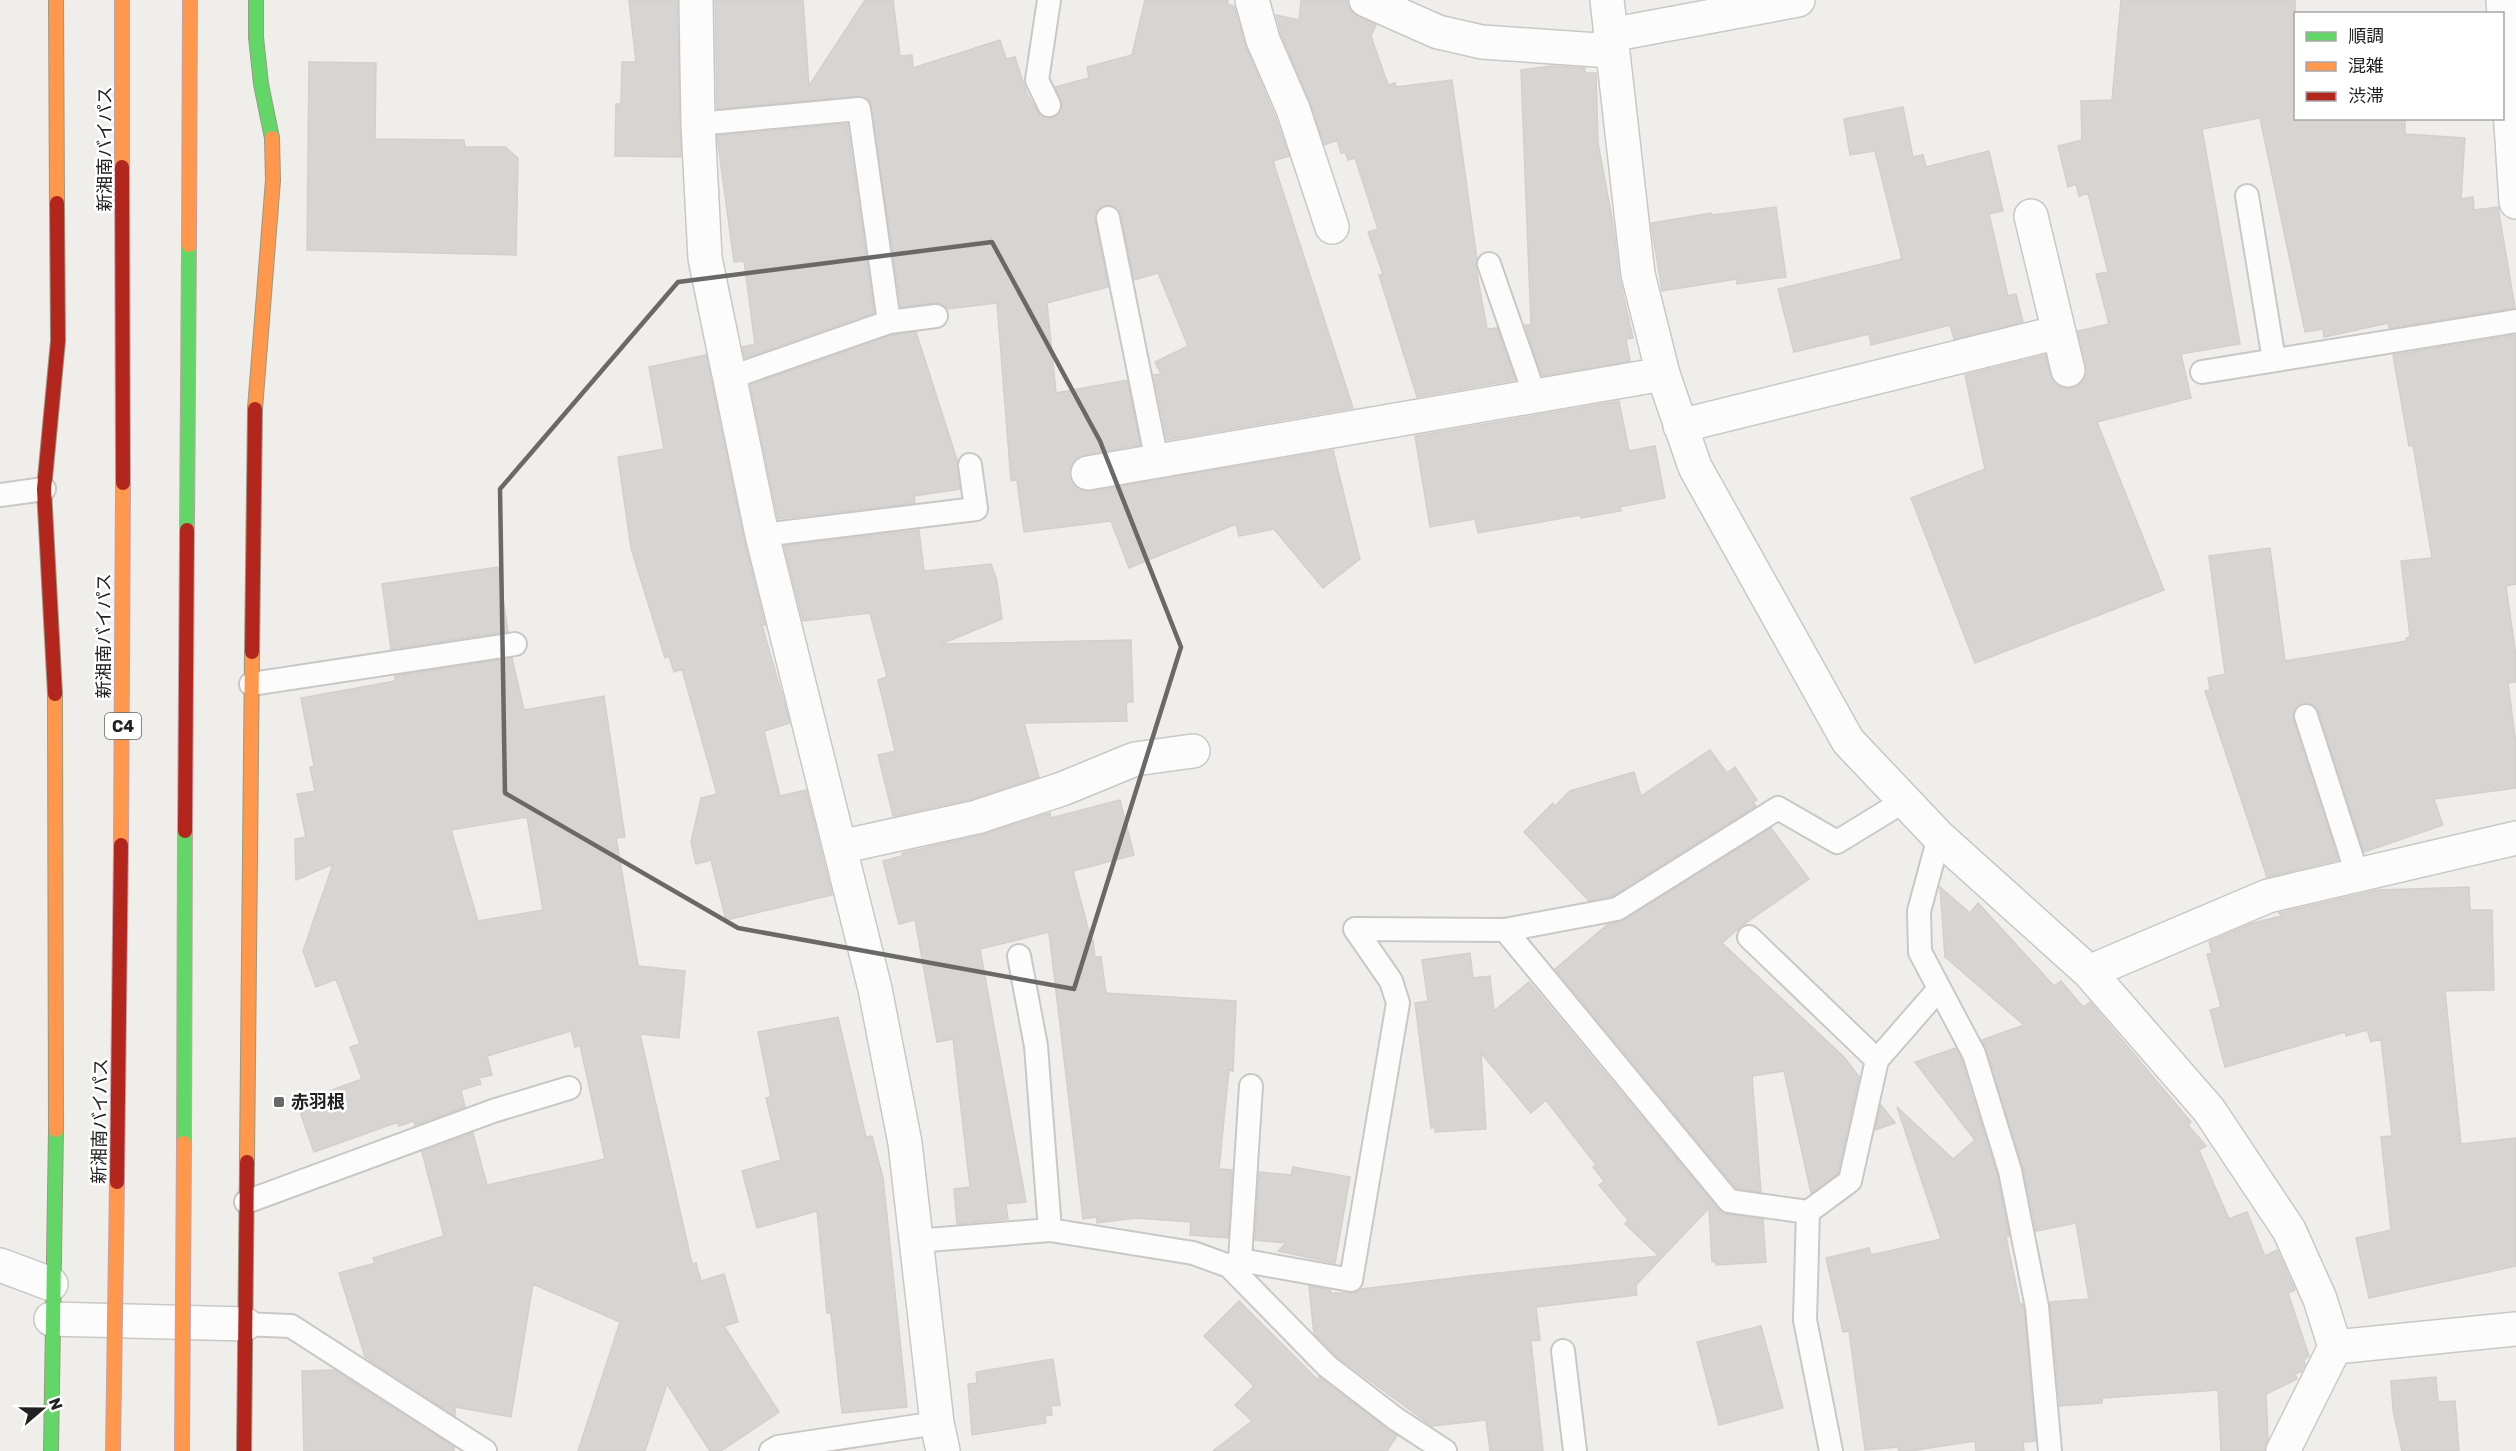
<svg xmlns="http://www.w3.org/2000/svg" width="2516" height="1451" viewBox="0 0 2516 1451" font-family="Rubik,'Noto Sans JP',sans-serif">
  <rect width="100%" height="100%" fill="#f0eeeb"/>
  <path fill="#d7d4d2" stroke="#d3d0cc" stroke-width="1.5" fill-rule="evenodd" d="M629 0H677L681 157 615 156 616 104H621L622 62H636Z
    M715 0H803L809 86 865 0H893L900 56 912 55 913 68 1000 40 1006 59 1015 57 1027 94 1037 111 1049 118 1055 117 1062 107 1055 87 1089 78 1087 67 1132 55 1145 0H1228L1227 4 1234 6 1246 47 1275 116 1289 156 1273 161 1353 408 1167 440 1154 375 1161 374 1155 362 1188 346 1158 273 1134 280 1121 215 1113 205H1105L1095 213V220L1108 287 1047 303 1056 393 1127 380 1140 445 1084 455 1076 459 1071 466 1070 477 1074 485 1081 490 1091 491 1333 450 1360 559 1323 588 1274 529 1239 536 1236 524 1129 568 1111 521 1024 532 1017 480 1011 481 997 303 947 309 942 304 935 303 901 307 870 101 858 96 717 109Z
    M1301 0H1348L1351 11 1376 25 1371 36 1388 85 1395 83 1396 87 1452 80 1477 259 1476 268 1487 329 1497 328 1515 380 1417 397 1379 275 1383 274 1368 232 1378 229 1355 158 1348 160 1345 152 1341 153 1337 140 1324 145 1310 102 1281 34 1276 15 1299 20Z
    M2121 0H2295V118H2405V134L2465 138 2461 199 2473 197 2474 210 2498 207 2515 308 2389 328 2388 323 2324 337 2323 329 2305 332 2260 118 2202 129 2240 344 2181 354 2191 398 2097 422 2164 590 1975 663 1911 498 1985 469 1965 375 2045 355 2054 382 2062 388H2073L2081 383 2086 375 2078 331 2109 324 2096 274 2108 272 2088 193 2079 196 2076 184 2068 187 2058 146 2082 140 2081 101 2112 100Z
    M309 62 376 63 375 139 464 140 465 147H505L518 158 516 255 307 250Z
    M1552 66 1585 68V73H1596L1598 143 1613 223 1619 276 1633 338 1626 339 1630 361 1542 376 1525 325H1531L1521 70Z
    M1903 107 1913 157 1923 155 1926 167 1989 151 2003 211 1989 214 2008 296 2016 294 2023 322 1954 339 1950 325 1871 345 1869 334 1794 352 1778 289 1902 259 1875 151 1850 155 1844 119Z
    M847 124 874 313 745 358 742 347 755 344 744 261 734 262 717 136Z
    M1776 207 1786 277 1737 284V279L1662 291 1651 223 1711 213 1712 215Z
    M916 332 957 460 960 489 914 496 915 503 778 519 750 385 892 335Z
    M2516 335V584L2506 586 2516 656V682L2508 683 2516 744V788L2434 799 2443 825 2364 852 2319 712 2309 703H2301L2293 713V720L2338 860 2267 877 2205 691 2210 690 2208 678 2225 674 2209 556 2270 548 2285 661 2407 641 2406 638 2410 637 2401 561 2432 558 2413 445 2409 446 2393 355Z
    M706 355 744 539 765 625H762L790 723 764 731 780 796 806 790 832 895 726 920 711 860 696 864 691 842 701 798 717 794 682 669 674 672 669 656 665 658 631 548 618 457 664 449 649 367Z
    M1619 401 1629 451 1655 446 1665 498 1620 507 1621 511 1581 518 1580 515 1478 533 1475 519 1430 527 1415 436Z
    M919 530 924 571 991 564 997 581 1002 619 941 644 1131 640 1133 702H1126L1127 721 1024 723 1039 777 972 799 893 816 878 755 895 751 878 680 887 677 870 613 803 621 784 546Z
    M498 567 508 631 391 649 382 584Z
    M512 658 524 710 604 696 625 837 616 838 638 966 685 971 679 1038 640 1034 692 1264 696 1263 701 1281 724 1274 738 1322 724 1326 779 1412 721 1451H710L667 1384 645 1451H578L620 1322 533 1284 511 1417 455 1407V1416L365 1357 339 1273 375 1263 373 1258 444 1236 422 1152 473 1133 487 1185 605 1159 580 1045 575 1047 571 1031 487 1056 492 1075 479 1078 481 1084 461 1090 465 1107 415 1125 414 1121 399 1126 398 1122 314 1152 297 1103 362 1079 350 1047 360 1044 336 979 316 987 303 951 333 864 296 880 295 839 306 837 297 794 315 791 310 767 314 766 301 698 395 681V676ZM527 817 543 910 478 921 451 830Z
    M1710 750 1727 773 1735 767 1757 800 1753 802 1756 806 1612 896 1589 901 1524 832 1553 803 1555 806 1570 791 1634 772 1641 796Z
    M1120 800 1134 855 1073 871 1091 940H1093L1095 957H1101L1106 993 1236 1001 1233 1071 1229 1070 1219 1169 1232 1170 1228 1238 1190 1235 1191 1222 1136 1218 1097 1223V1217L1083 1219 1049 932 980 949 1026 1202 1006 1204 1008 1219 957 1224 954 1189 970 1187 953 1039 937 1042 915 920 899 924 883 861 902 856V853L981 835 1050 813 1051 818Z
    M1771 828 1809 879 1740 927 1722 943 1844 1057 1859 1077 1838 1173 1811 1193 1784 1071 1752 1076 1761 1192 1736 1188 1555 969 1607 925 1624 920Z
    M1940 887 1970 913 1978 903 2054 986 2061 981 2083 1007 2090 1002 2191 1122 2188 1125 2206 1146 2199 1150 2229 1219 2247 1212 2265 1256 2277 1250 2295 1290 2288 1293 2309 1356 2304 1360 2305 1365 2301 1372 2295 1374 2297 1379 2266 1394 2268 1439 2264 1451H2221L2218 1390 2102 1398V1403L2060 1406 2050 1302 2089 1299 2076 1223 2036 1231 2023 1167 1982 1040 2024 1025 1945 957Z
    M2469 887 2470 910H2492L2494 990 2445 991 2461 1144 2516 1138V1266L2369 1298 2356 1238 2391 1230 2381 1137 2392 1136 2381 1039 2371 1042 2367 1030 2346 1036 2345 1032 2225 1067 2210 1010 2221 1007 2207 954 2212 953 2209 942 2250 924 2281 916 2279 913 2378 890Z
    M1470 953 1473 978 1490 976 1494 1011 1529 982 1719 1210 1727 1214 1763 1219 1766 1262 1716 1265V1261L1712 1262 1709 1208 1636 1285 1637 1295 1536 1307 1540 1340 1531 1341 1543 1451H1490L1486 1420 1432 1426 1336 1356 1314 1334 1309 1286 1331 1290 1330 1293H1355L1361 1289 1470 1276 1659 1256 1625 1224 1628 1220 1599 1185 1604 1181 1593 1167 1596 1165 1546 1100 1531 1113 1481 1053 1486 1129 1435 1132V1127L1431 1128 1415 1003 1428 1001 1422 960Z
    M838 1017 866 1137 872 1136 883 1178 907 1407 842 1413 831 1313H827L817 1211 757 1228 742 1171 781 1160 766 1098 771 1097 758 1032Z
    M1956 1048 1961 1059 1997 1174 2009 1236 2006 1237 2020 1304H2023L2024 1309 2036 1441 2023 1442 2024 1451H1976L1975 1441 1910 1451H1899L1898 1447 1865 1450 1849 1331 1843 1332 1826 1258 1869 1248 1871 1255 1941 1239 1897 1107 1953 1159 1975 1140 1915 1062Z
    M1881 1105 1895 1123 1875 1130Z
    M1293 1167 1350 1177 1335 1263 1278 1251 1286 1243 1255 1240 1259 1172 1291 1175Z
    M1239 1301 1320 1382 1319 1377 1397 1436 1387 1451H1213L1252 1421 1235 1405 1254 1386 1204 1336Z
    M1761 1326 1783 1408 1719 1425 1697 1342Z
    M1053 1359 1060 1405 1051 1406 1052 1415 1045 1416 1046 1423 972 1435 968 1384 977 1383 976 1372Z
    M334 1370 454 1447V1451H304L302 1371Z
    M2436 1377 2438 1402 2455 1401 2459 1451H2402L2393 1410 2391 1381Z"/>
  <g fill="none" stroke-linecap="round" stroke-linejoin="round">
    <defs>
      <path id="lane" d="M1049 105 1037 80 1049 0
        M698 124 859 109 889 322
        M2247 196 2274 360
        M1108 218 1157 461
        M1489 264 1535 396
        M2202 372 2516 321
        M729 378 889 322 936 316
        M0 495 44 489
        M762 535 976 509 970 465
        M251 684 515 644
        M2306 716 2357 874
        M1939 837 1919 911 1920 952 1974 1054 2010 1171 2037 1307 2050 1451
        M1505 930 1729 1201 1808 1212
        M1749 937 1877 1060
        M1019 956 1036 1046 1050 1230
        M246 1202 493 1111 569 1088
        M916 1241 1050 1230 1193 1253 1229 1266 1327 1366 1396 1419 1445 1451
        M1240 1260 1351 1280 1398 1003 1391 981 1355 929 1505 930 1617 909 1778 808 1837 842 1904 801
        M1229 1266 1240 1260 1251 1086
        M245 1324 291 1326 485 1451
        M1563 1351 1575 1451
        M771 1451 778 1447 937 1423
        M1831 1451 1805 1320 1808 1212 1850 1181 1877 1060 1938 990"/>
      <path id="street" d="M696 0 698 124 705 258 762 535 875 989 905 1143 937 1423 943 1451
        M1252 0 1263 40 1293 109 1332 227
        M1366 0 1438 32 1482 42 1612 51
        M1607 0 1638 274 1663 374 1695 467 1848 741 1939 837 2089 972 2209 1110 2289 1230 2320 1299 2335 1347 2283 1451
        M2503 0 2516 202
        M1610 35 1798 0
        M2031 216 2068 370
        M1680 426 2059 332
        M1088 473 1663 374
        M840 847 977 817 1062 789 1135 759 1193 751
        M2089 972 2268 896 2516 838
        M0 1265 51 1284
        M51 1319 245 1324
        M2335 1347 2516 1329"/>
      <path id="fast" d="M256 0V37L261 84 272 138
        M51 1451 56 1130"/>
      <path id="slow" d="M56 0 57 203
        M255 409 273 180 272 138
        M55 694 56 1130
        M247 1162 252 652"/>
      <path id="jam" d="M252 652 255 409
        M55 694 44 489 58 341 57 203
        M244 1451 247 1162"/>
    </defs>
    <use href="#lane" stroke="#c9c8c7" stroke-width="26"/>
    <use href="#street" stroke="#c9c8c7" stroke-width="36"/>
    <use href="#fast" stroke="#999a82" stroke-width="16"/>
    <use href="#slow" stroke="#999a82" stroke-width="16"/>
    <use href="#jam" stroke="#999a82" stroke-width="16"/>
    <use href="#lane" stroke="#fdfcfc" stroke-width="22"/>
    <use href="#street" stroke="#fdfcfc" stroke-width="33"/>
    <use href="#fast" stroke="#63d668" stroke-width="14"/>
    <use href="#slow" stroke="#ff974d" stroke-width="14"/>
    <use href="#jam" stroke="#b3261e" stroke-width="14"/>
    <defs>
      <path id="fast-bridge" d="M187 530 189 245
        M184 1143 185 831"/>
      <path id="slow-bridge" d="M122 0V167
        M189 245 190 0
        M121 845 123 483
        M113 1451 117 1182
        M182 1451 184 1143"/>
      <path id="jam-bridge" d="M122 167 123 483
        M185 831 187 530
        M117 1182 121 845"/>
    </defs>
    <use href="#fast-bridge" stroke="#c5a2ac" stroke-width="16" stroke-linecap="butt"/>
    <use href="#slow-bridge" stroke="#c5a2ac" stroke-width="16" stroke-linecap="butt"/>
    <use href="#jam-bridge" stroke="#c5a2ac" stroke-width="16" stroke-linecap="butt"/>
    <use href="#fast-bridge" stroke="#63d668" stroke-width="14"/>
    <use href="#slow-bridge" stroke="#ff974d" stroke-width="14"/>
    <use href="#jam-bridge" stroke="#b3261e" stroke-width="14"/>
  </g>
  <path fill="none" stroke="#6a6968" stroke-width="4.5" stroke-linejoin="round" d="M992 242 1100 441 1181 647 1074 989 738 928 505 793 500 489 678 282Z"/>
  <rect fill="#6a6968" stroke="#fff" stroke-width="2" x="273" y="1096" width="12" height="12" rx="3"/>
  <g text-anchor="middle" stroke-width="5" stroke-linejoin="round" paint-order="stroke">
    <rect fill="#fff" stroke="#646464" stroke-width="1.5" x="105" y="713" width="36" height="26" rx="4.5"/>
    <g font-size="16" font-weight="bold" fill="#222">
      <text x="123" y="732">C4</text>
    </g>
    <g font-size="18" fill="#222" stroke="#fff">
      <text transform="translate(105 149) rotate(-90)" y="6">新湘南バイパス</text>
      <text transform="translate(104 636) rotate(-90)" y="6">新湘南バイパス</text>
      <text transform="translate(100 1121) rotate(-89)" y="6">新湘南バイパス</text>
    </g>
    <g font-size="18" font-weight="bold" fill="#222" stroke="#fff" text-anchor="start">
      <text x="291" y="1108">赤羽根</text>
    </g>
  </g>
  <rect x="2294" y="12" width="210" height="108" fill="#ffffff" stroke="#a7a7a7" stroke-width="1.5"/>
  <rect x="2306" y="32" width="30" height="9" fill="#63d668" stroke="#a7a7a7" stroke-width="1.5"/>
  <text x="2348" y="42" font-size="18" fill="#222222">順調</text>
  <rect x="2306" y="62" width="30" height="9" fill="#ff974d" stroke="#a7a7a7" stroke-width="1.5"/>
  <text x="2348" y="72" font-size="18" fill="#222222">混雑</text>
  <rect x="2306" y="92" width="30" height="9" fill="#b3261e" stroke="#a7a7a7" stroke-width="1.5"/>
  <text x="2348" y="102" font-size="18" fill="#222222">渋滞</text>
  <g transform="translate(42 1409) rotate(70)" stroke="#ffffff" stroke-width="4.5" paint-order="stroke">
  <path d="M0-4.5L10 22L0 15L-10 22Z" fill="#222222"/>
  <text y="-9" font-size="16" font-weight="bold" text-anchor="middle" fill="#222222">N</text>
  </g>
</svg>
